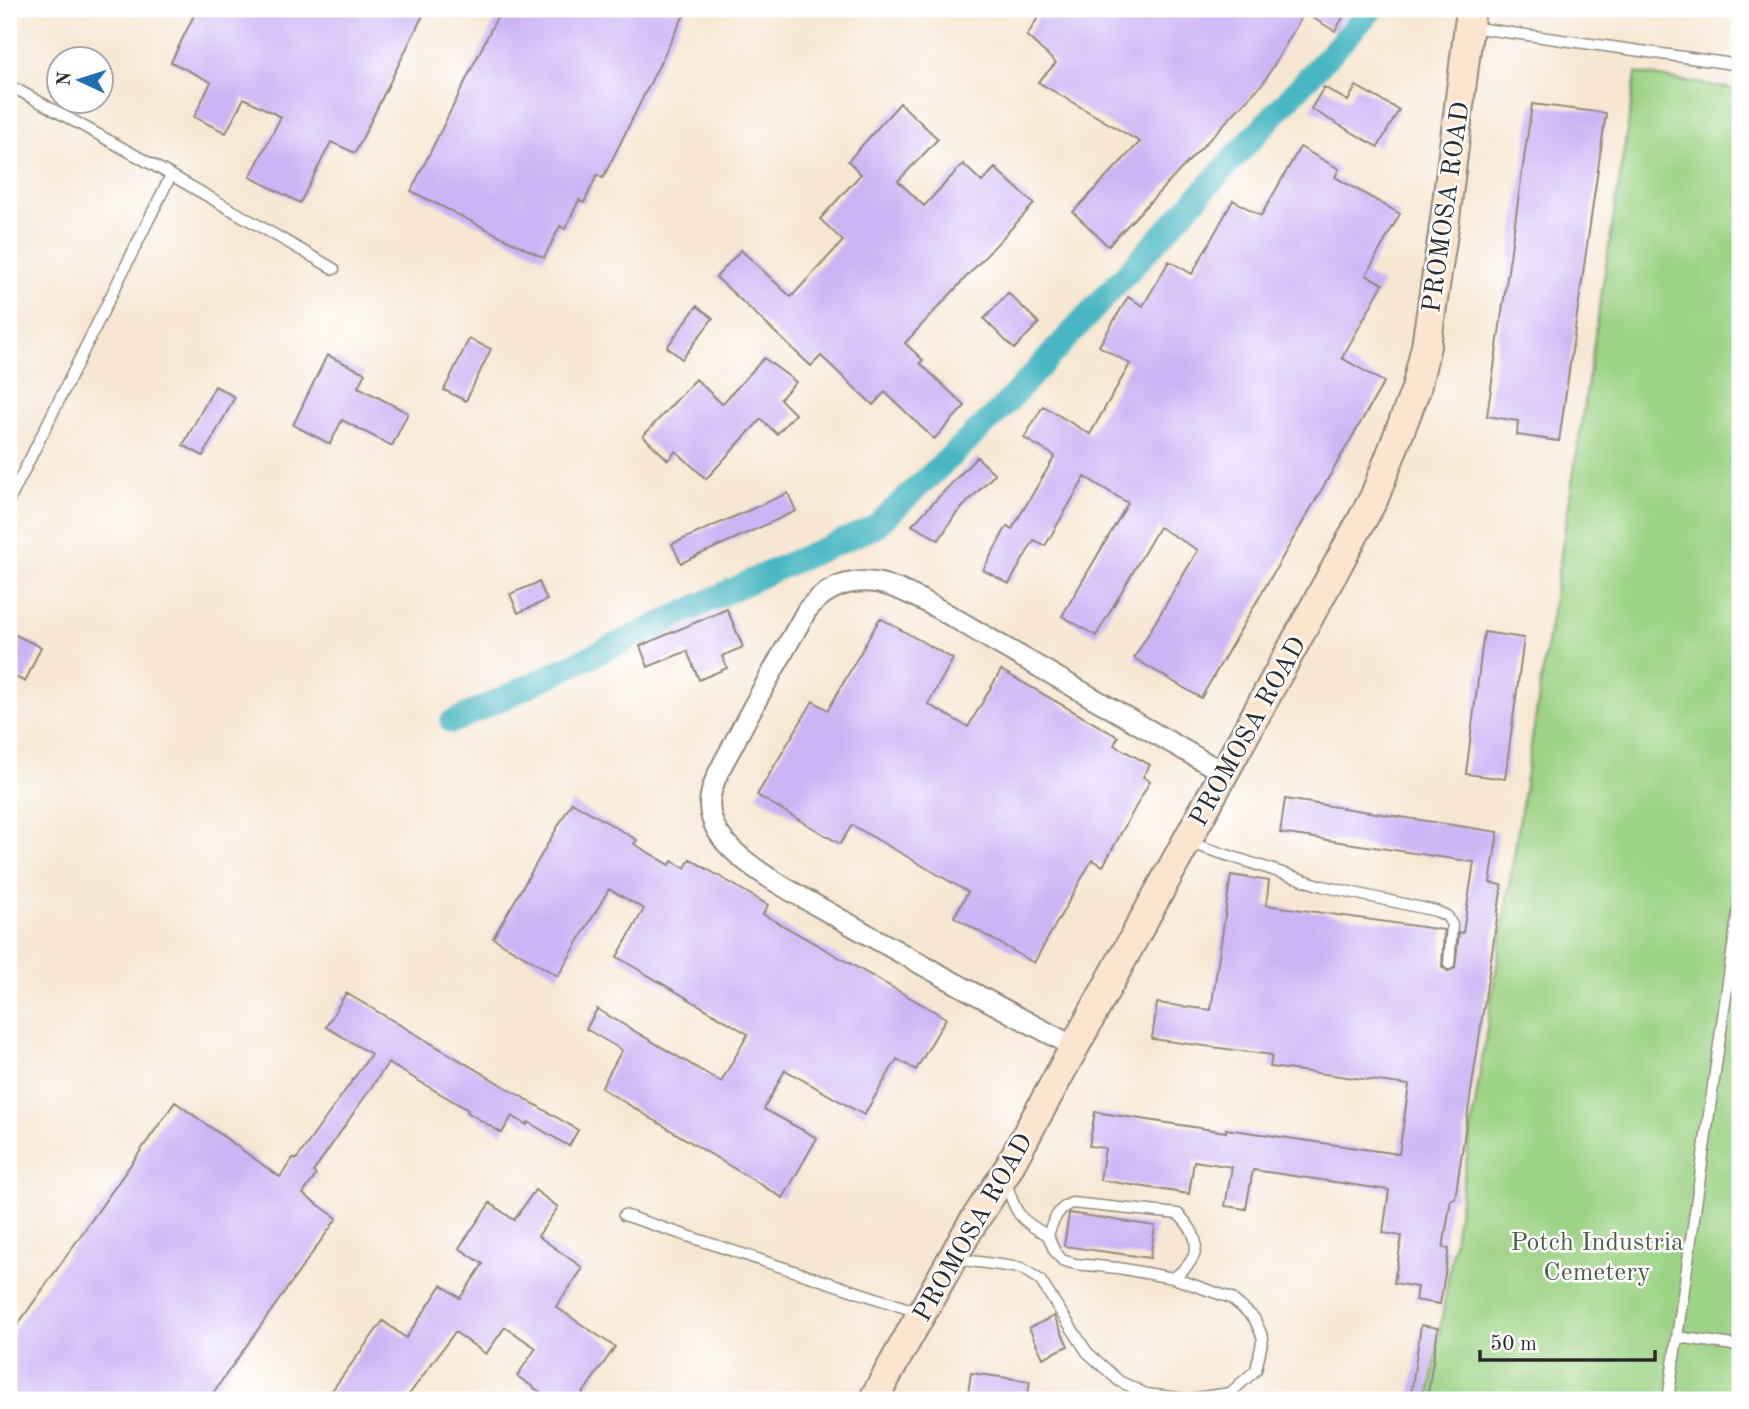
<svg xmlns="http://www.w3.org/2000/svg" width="1749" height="1409" viewBox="0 0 1749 1409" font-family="'Old Standard TT',serif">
  <rect width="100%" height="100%" fill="#fff"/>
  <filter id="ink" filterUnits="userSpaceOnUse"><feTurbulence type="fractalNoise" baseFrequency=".0143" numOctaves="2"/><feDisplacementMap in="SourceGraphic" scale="14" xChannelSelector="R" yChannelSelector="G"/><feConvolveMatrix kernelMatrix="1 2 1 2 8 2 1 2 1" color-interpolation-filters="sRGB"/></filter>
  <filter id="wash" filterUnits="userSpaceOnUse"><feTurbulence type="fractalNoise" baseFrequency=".00686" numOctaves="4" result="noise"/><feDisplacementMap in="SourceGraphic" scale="28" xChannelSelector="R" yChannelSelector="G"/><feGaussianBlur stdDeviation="1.57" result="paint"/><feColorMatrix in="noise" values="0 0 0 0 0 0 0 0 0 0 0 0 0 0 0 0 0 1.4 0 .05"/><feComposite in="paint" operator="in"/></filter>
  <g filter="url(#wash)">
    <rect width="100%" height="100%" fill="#f7e7d2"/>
    <path fill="#9cd385" stroke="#647f58" stroke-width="2" d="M1636 73 1740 90V1400H1429Z"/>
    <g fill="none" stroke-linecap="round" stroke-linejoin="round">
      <path stroke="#49b7c3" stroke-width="24" d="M452 722 772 571 875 527 999 411 1372 9"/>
    </g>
    <g id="blocks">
      <path fill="#ccb5f5" d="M197 9H426L355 153 331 142 300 203 250 177 281 117 244 98 226 133 194 117 211 82 171 62Z
        M501 9H687L603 178 597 175 584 203 579 200 565 229 560 226 544 258 411 191Z
        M1043 9H1348L1335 31 1304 13 1264 82 1108 246 1073 212 1140 142 1038 82 1056 63 1027 36Z
        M1356 86 1399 110 1378 147 1311 109 1324 87 1348 101Z
        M900 103 938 139 898 181 924 206 963 164 982 182 995 168 1034 204 905 343 923 360 920 363 965 406 934 439 885 392 873 405 821 356 811 366 716 277 741 250 791 297 843 241 820 219 861 174 848 161Z
        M1532 104 1606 113 1559 441 1517 435 1518 421 1487 416Z
        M1300 147 1339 169 1335 177 1400 214 1366 275 1383 284 1342 358 1384 382 1201 698 1134 658 1198 550 1159 527 1096 636 1062 616 1128 503 1085 477 1045 546 1034 540 1009 584 983 570 1007 526 1012 529 1055 456 1024 438 1043 406 1090 434 1130 364 1099 346 1128 297 1143 306 1169 261 1192 274 1233 200 1261 216Z
        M1008 293 1039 323 1014 349 984 319Z
        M697 306 713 318 682 359 667 347Z
        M469 339 491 349 466 401 444 390Z
        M327 355 365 373 358 387 408 413 392 446 342 420 330 444 293 425Z
        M764 358 796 382 780 399 795 414 777 434 761 419 706 479 676 451 668 460 643 436 696 379 722 404Z
        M215 386 235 397 203 456 183 445Z
        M977 457 995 474 955 515 939 540 912 525Z
        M788 493 796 511 681 563 672 544Z
        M539 582 547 600 518 613 510 594Z
        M727 609 743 647 722 656 727 668 699 680 687 651 648 667 640 646Z
        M880 618 953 659 928 704 968 727 1001 670 1118 737 1114 745 1150 765 1143 777 1150 781 1103 866 1092 860 1034 963 954 917 968 892 852 825 840 844 757 795 813 701 828 710Z
        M9 632 41 647 25 682 9 674Z
        M1484 632 1524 638 1505 779 1466 774Z
        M1285 799 1498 832 1490 883 1502 885 1455 1199H1451L1443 1248 1449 1249 1440 1304 1415 1300 1417 1287 1394 1283 1402 1236 1383 1233 1389 1190 1253 1170 1246 1209 1225 1206 1232 1167 1194 1161 1189 1194 1100 1180 1105 1148 1089 1146 1095 1112 1226 1132V1129L1399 1154 1409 1085 1270 1067 1272 1055 1152 1039 1157 1003 1211 1010 1231 875 1269 881 1266 905 1444 930 1442 967 1448 971 1455 968 1459 932 1463 933 1474 862 1280 833Z
        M572 802 637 840 634 844 670 865 672 861 685 868 690 859 768 905 763 914 946 1018 916 1070 897 1059 864 1115 785 1070 764 1109 817 1138 783 1198 601 1088 622 1050 586 1029 597 1009 721 1082 748 1034 617 957 644 909 609 889 558 976 493 938Z
        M346 993 578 1130 569 1146 528 1122 527 1125 512 1116 502 1133 467 1112 468 1110 388 1063 313 1172 316 1175 303 1194 337 1218 208 1400H9V1337L175 1102 280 1177 293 1158 296 1160 371 1054 326 1027Z
        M535 1190 558 1207 538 1236 583 1268 556 1307 615 1347 578 1400H552L517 1376 536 1348 505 1327 486 1354 455 1332 405 1400H325L383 1321 406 1338 442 1285 460 1298 483 1264 459 1248 490 1203 514 1220Z
        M1069 1213 1155 1226 1150 1258 1064 1246Z
        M1054 1316 1068 1346 1043 1358 1029 1328Z
        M1421 1325 1438 1328 1427 1400H1410Z
        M971 1373 1030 1381 1027 1400H967Z"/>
    </g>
  </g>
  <g filter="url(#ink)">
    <use href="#blocks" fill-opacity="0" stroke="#91897e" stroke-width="2"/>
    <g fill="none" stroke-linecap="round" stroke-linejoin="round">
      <defs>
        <path id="lane" d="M1470 27 1740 65
          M9 85 171 175 9 501
          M171 175 334 269
          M1190 843 1322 886 1436 911 1447 916 1452 925 1449 964
          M624 1215 918 1312
          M1048 1235C1052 1223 1058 1207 1072 1203L1178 1214C1203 1238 1202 1258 1173 1278
          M957 1259 1021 1268 1040 1280 1087 1352 1119 1381 1146 1394 1189 1399 1230 1393 1256 1370 1263 1338 1254 1318 1231 1298 1173 1278 1118 1268 1075 1264 1062 1260 1054 1250 1048 1235C1019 1221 1014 1211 1006 1181
          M1677 1337 1740 1346
          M1668 1400 1740 898"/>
        <path id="street" d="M1073 1046C993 1004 914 961 835 916 802 897 750 871 725 842 715 830 708 815 710 799 713 779 724 762 733 745 756 699 782 655 807 610 825 588 849 578 878 583 910 589 967 626 997 643 1073 686 1148 730 1224 773"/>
        <path id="secondary" d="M873 1400 970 1227 1005 1174 1374 498 1416 389 1426 346 1444 227 1471 9"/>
      </defs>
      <use href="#lane" stroke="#91897e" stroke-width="13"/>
      <use href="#street" stroke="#91897e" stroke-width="23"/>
      <use href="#secondary" stroke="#91897e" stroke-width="32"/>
      <use href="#lane" stroke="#fff" stroke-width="10"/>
      <use href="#street" stroke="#fff" stroke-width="19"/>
      <use href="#secondary" stroke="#fbe5cf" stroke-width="28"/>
    </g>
  </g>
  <g text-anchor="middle" stroke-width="5" stroke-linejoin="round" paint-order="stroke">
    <g font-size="26" fill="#2b2b2b" stroke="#fff">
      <text transform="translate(1445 207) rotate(-82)" y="9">PROMOSA ROAD</text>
      <text transform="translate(1247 731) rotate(-61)" y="9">PROMOSA ROAD</text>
      <text transform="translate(972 1227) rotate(-60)" y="9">PROMOSA ROAD</text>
    </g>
    <g font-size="26" fill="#4d5d46" stroke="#fff">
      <text x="1597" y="1250">Potch Industria<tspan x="1597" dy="30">Cemetery</tspan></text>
    </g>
  </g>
  <rect width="1749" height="1409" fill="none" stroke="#fff" stroke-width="35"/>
  <g transform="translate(80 80) rotate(274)"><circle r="33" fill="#ffffff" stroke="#aaaaaa" stroke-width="2"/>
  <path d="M0-5L12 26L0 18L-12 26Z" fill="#1f6fb2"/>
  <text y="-10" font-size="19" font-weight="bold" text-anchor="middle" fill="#2b2b2b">N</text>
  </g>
  <path d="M1480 1350v10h175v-10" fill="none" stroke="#2b2b2b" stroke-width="3.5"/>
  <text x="1490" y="1350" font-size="21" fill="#2b2b2b" stroke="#ffffff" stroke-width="5" paint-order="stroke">50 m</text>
</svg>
